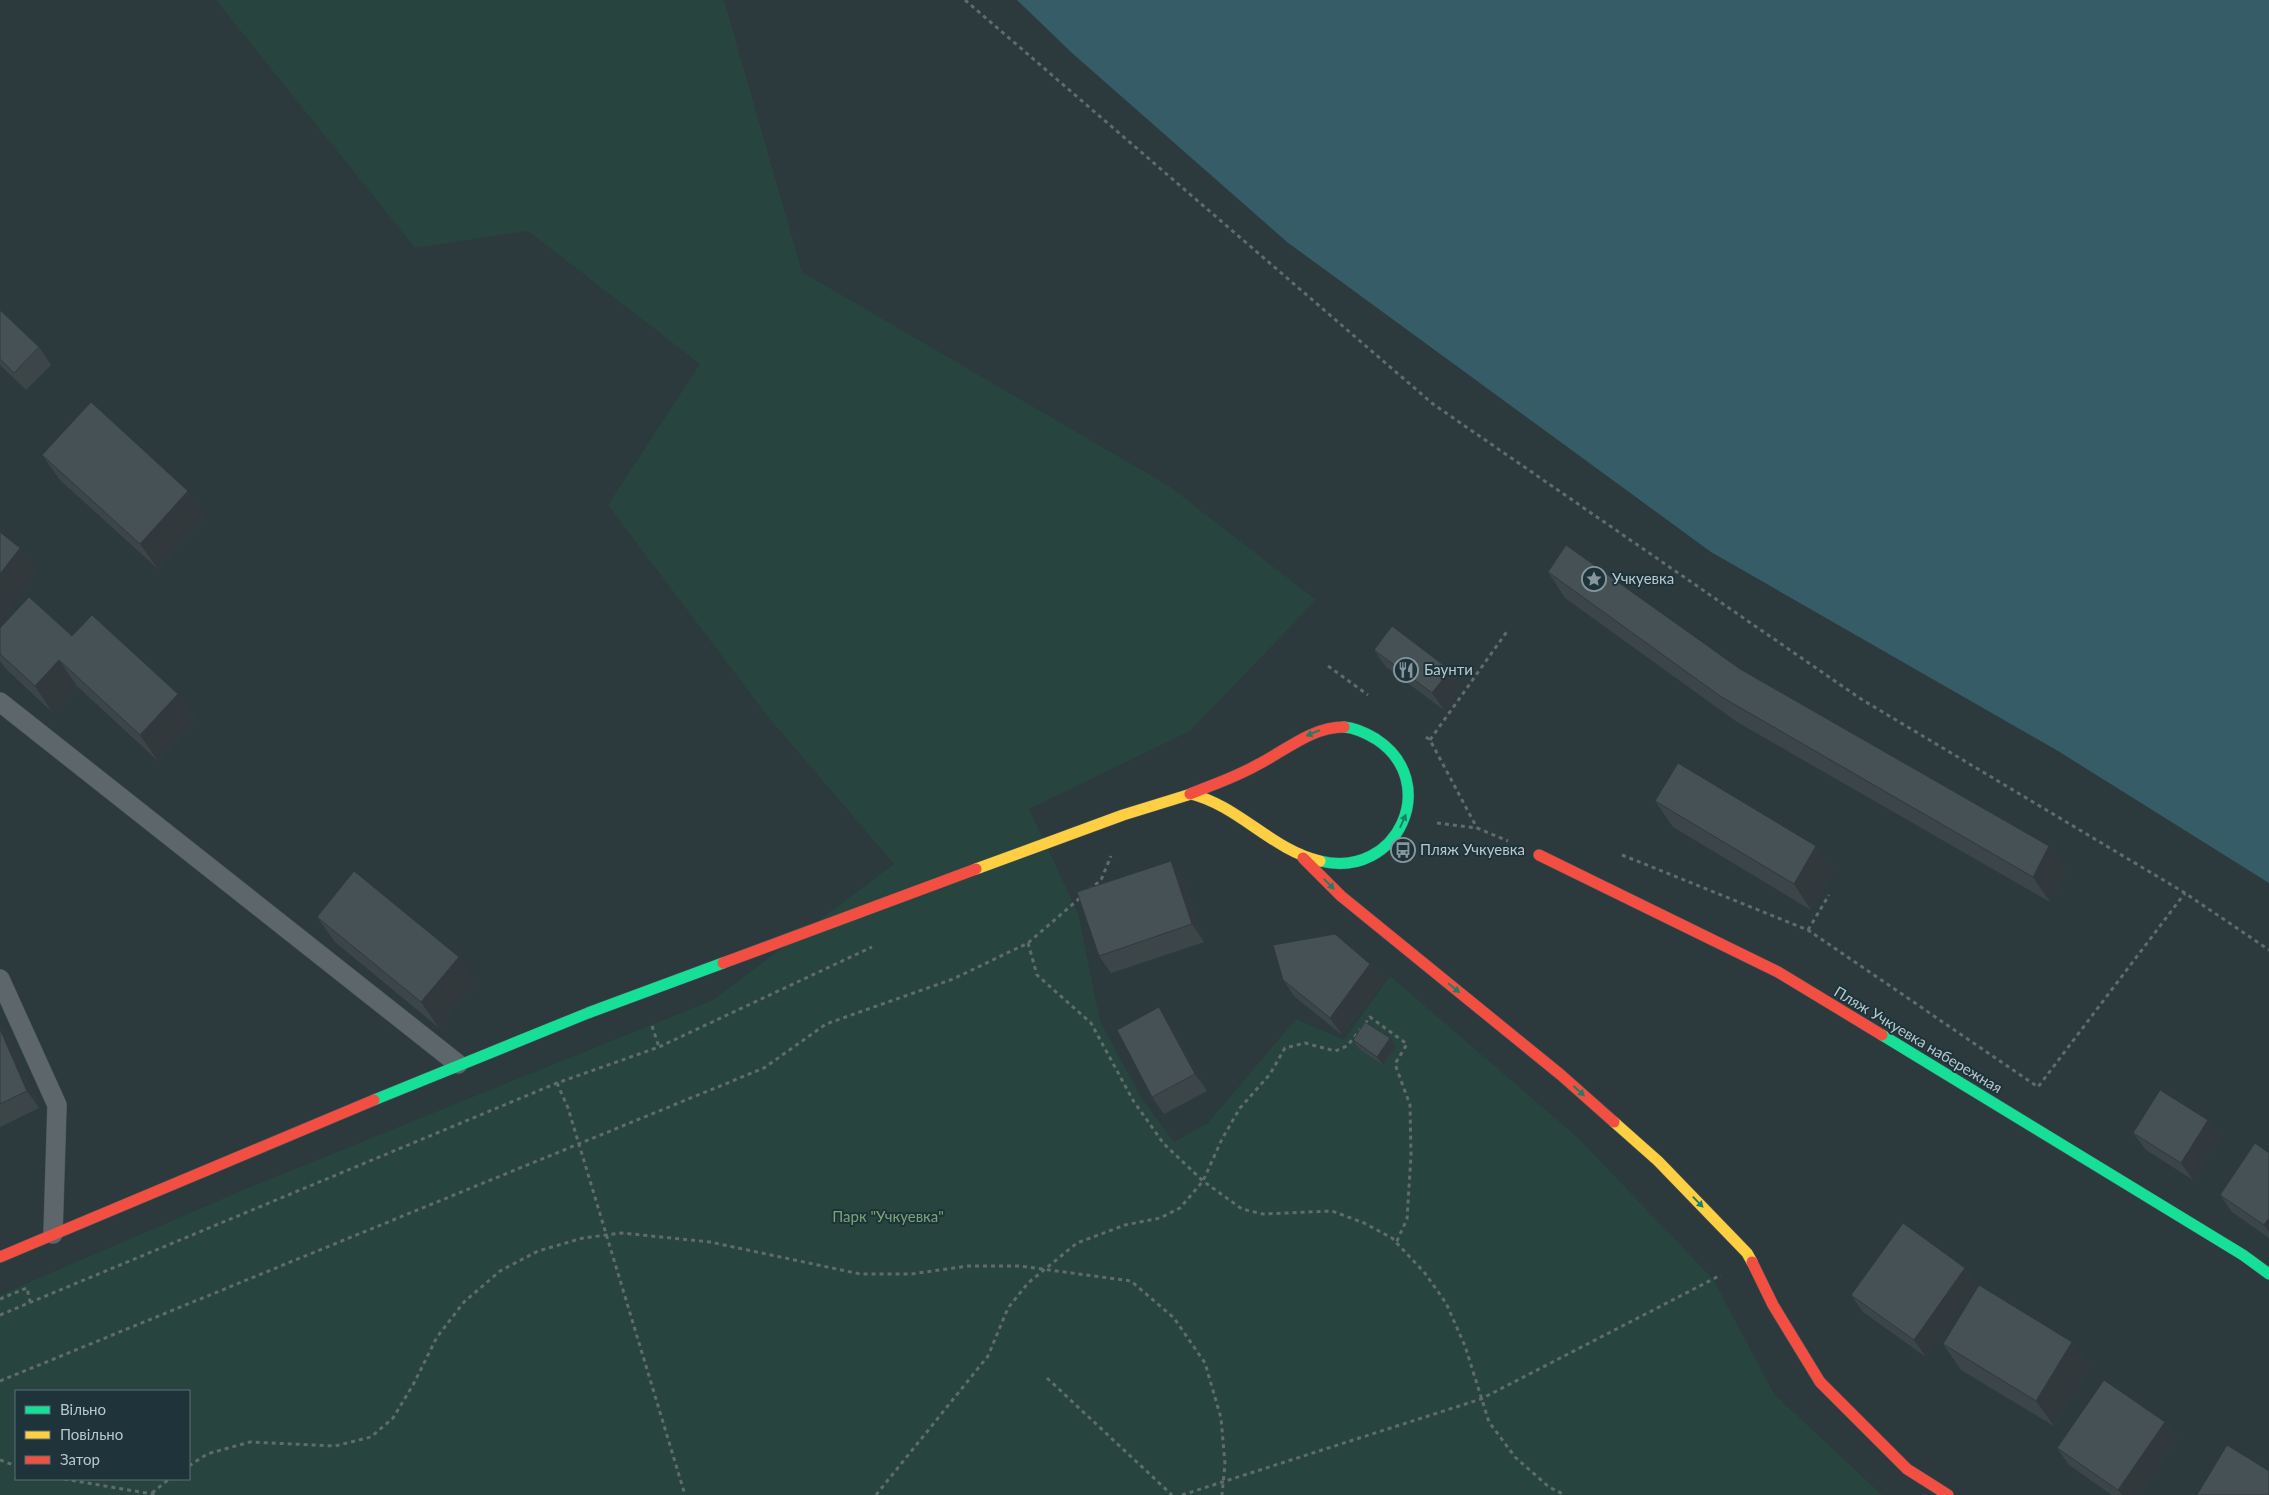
<svg xmlns="http://www.w3.org/2000/svg" width="2269" height="1495" viewBox="0 0 2269 1495" font-family="Lato,sans-serif">
  <rect width="100%" height="100%" fill="#2c3a3e"/>
  <path fill="#28443e" fill-rule="evenodd" d="M216 0H724L802 272 1169 486 1316 600 1190 731 1029 809 1078 913 1100 1021 1141 1097 1174 1142 1208 1123 1296 1019 1344 1040 1390 976 1577 1137 1713 1279 1774 1394 1882 1495H0V1295L243 1190 713 1000 894 864 765 713 608 505 700 364 528 231 415 248ZM16 1391H189V1479H16Z"/>
  <path fill="#355c67" d="M1017 0H2269V883L2058 751 1711 552 1287 242 1072 53Z"/>
  <g fill="none" stroke-linecap="round" stroke-linejoin="round">
    <defs>
      <path id="lane" d="M0 702 458 1064
        M0 979 57 1105 53 1234"/>
      <path id="fast" d="M1320 861C1398 880 1442 782 1376 739 1366 733 1356 728 1344 727
        M1882 1035 2243 1255 2269 1274
        M374 1100 588 1013 723 963"/>
      <path id="slow" d="M976 869 1123 815 1191 794C1239 806 1272 850 1320 861
        M1614 1122 1658 1161 1747 1253 1752 1262"/>
      <path id="jam" d="M1190 794C1212 785 1236 777 1257 765 1285 751 1311 727 1344 727
        M1539 855 1778 972 1882 1035
        M1303 858 1341 896 1561 1075 1614 1122
        M723 963 976 869
        M0 1257 374 1100
        M1752 1262 1773 1305 1820 1382 1907 1469 1948 1495"/>
    </defs>
    <use href="#lane" stroke="#4b5558" stroke-width="20"/>
    <use href="#fast" stroke="#4b5558" stroke-width="12"/>
    <use href="#slow" stroke="#4b5558" stroke-width="12"/>
    <use href="#jam" stroke="#4b5558" stroke-width="12"/>
    <path stroke="#606b6c" stroke-width="3" stroke-dasharray="4 4" stroke-linecap="butt" d="M965 0 1433 404 1861 699 2185 893 2269 950
      M1328 666 1368 695
      M1426 737 1430 740 1477 828
      M1430 740 1508 630
      M1437 823 1477 828 1508 841
      M1622 855 1808 930 2038 1087 2185 893
      M1089 890 1101 880 1111 856
      M1808 930 1829 895
      M1028 943 1037 975 1091 1023 1134 1102 1164 1144 1203 1181 1242 1209 1263 1214 1332 1211 1364 1223 1392 1238 1424 1272 1446 1303 1465 1346 1489 1422 1515 1457 1549 1487 1565 1495
      M1365 1024 1370 1017 1407 1044 1395 1064 1410 1105 1411 1155 1407 1219 1396 1243
      M652 1026 659 1047
      M557 1083 568 1108 685 1495
      M0 1299 27 1288 30 1302
      M0 1315 557 1083 659 1047 872 947
      M1047 1378 1172 1495
      M0 1381 764 1068 826 1024 953 979 1028 943 1081 897
      M0 1460 16 1466
      M189 1466 207 1454 250 1442 335 1446 371 1437 393 1418 413 1385 437 1337 464 1302 500 1271 538 1251 583 1238 622 1233 710 1242 860 1274H911L968 1266H1020L1131 1281 1174 1318 1205 1363 1221 1418 1225 1464 1222 1495
      M64 1479 158 1495
      M152 1493 169 1479
      M876 1495 988 1356 1008 1308 1028 1283 1077 1243 1125 1225 1160 1218 1180 1208 1203 1181 1222 1139 1240 1108 1270 1074 1285 1048 1305 1043 1335 1051 1347 1046 1361 1029
      M1182 1495 1481 1399 1721 1275"/>
    <use href="#lane" stroke="#5d676b" stroke-width="19"/>
    <use href="#fast" stroke="#16e098" stroke-width="11"/>
    <use href="#slow" stroke="#ffcf43" stroke-width="11"/>
    <use href="#jam" stroke="#f24e42" stroke-width="11"/>
  </g>
  <path fill="#3c4649" d="M0 310 39 347 51 365 26 390 0 365Z
    M42 455 206 516 158 569 60 480Z
    M1548 572 1740 669 2049 846 2067 871 2050 902 1737 722 1565 598Z
    M0 628 72 636 178 694 196 720 158 761 77 686 52 712 5 668 0 661Z
    M1374 650 1462 687 1444 710 1386 667Z
    M1655 801 1834 871 1811 910 1673 827Z
    M1183 878 1204 942 1111 973 1099 956Z
    M317 917 476 983 439 1028 335 942Z
    M1370 964 1383 981 1342 1035 1295 997 1283 980Z
    M0 1025 8 1037 39 1108 0 1127Z
    M1171 1025 1207 1091 1164 1114 1152 1097Z
    M1353 1040 1396 1047 1383 1065 1359 1049Z
    M2208 1120 2220 1137 2193 1180 2146 1150 2133 1133Z
    M2269 1153V1238L2232 1212 2220 1195Z
    M1965 1268 1977 1285 1926 1357 1863 1312 1851 1295Z
    M2072 1342 2090 1367 2054 1426 1961 1370 1943 1344Z
    M2165 1422 2177 1439 2139 1495H2112L2069 1465 2057 1448Z"/>
  <path fill="#31393c" d="M188 491 206 516 158 569 140 544Z
    M20 548 38 573 0 622V574Z
    M59 660 77 686 52 712 35 686Z
    M1450 670 1462 687 1444 710 1432 693Z
    M178 694 196 720 158 761 140 735Z
    M1816 846 1834 871 1811 910 1794 884Z
    M2049 846 2067 871 2050 902 2033 877Z
    M1171 861 1183 878 1204 942 1192 924Z
    M459 957 476 983 439 1028 421 1002Z
    M1370 964 1383 981 1342 1035 1330 1018Z
    M1159 1007 1171 1025 1207 1091 1195 1074Z
    M0 1025 8 1037 39 1108 27 1091 0 1029Z
    M1390 1038 1396 1047 1383 1065 1377 1057Z
    M2208 1120 2220 1137 2193 1180 2181 1163Z
    M2269 1218V1232L2264 1225Z
    M1965 1268 1977 1285 1926 1357 1914 1340Z
    M2072 1342 2090 1367 2054 1426 2036 1401Z
    M2165 1422 2177 1439 2139 1495H2122L2118 1490Z"/>
  <path fill="#465155" stroke="#31393c" d="M0 310 39 347 14 373 0 359Z
    M91 402 188 491 140 544 42 455Z
    M0 532 20 548 0 574Z
    M1566 545 1740 669 2049 846 2033 877 1720 696 1548 572Z
    M29 597 72 636 92 615 178 694 140 735 59 660 35 686 0 654V628Z
    M1392 626 1450 670 1432 693 1374 650Z
    M1678 763 1816 846 1794 884 1655 801Z
    M1171 861 1192 924 1099 956 1077 892Z
    M354 871 459 957 421 1002 317 917Z
    M1335 934 1370 964 1330 1018 1283 980 1273 945Z
    M1159 1007 1195 1074 1152 1097 1117 1030Z
    M1365 1022 1390 1038 1377 1057 1353 1040Z
    M0 1029 27 1091 0 1104Z
    M2160 1090 2208 1120 2181 1163 2133 1133Z
    M2255 1143 2269 1153V1218L2264 1225 2220 1195Z
    M1903 1223 1965 1268 1914 1340 1851 1295Z
    M1979 1285 2072 1342 2036 1401 1943 1344Z
    M2104 1380 2165 1422 2118 1490 2057 1448Z
    M2227 1445 2269 1471V1495H2197Z"/>
  <defs><path id="oneway-solid" d="M-6-.8H1V-3.2L6.5 0L1 3.2V.8H-6Z" transform="scale(1.25)"/></defs>
  <g fill="#1a8164">
    <use href="#oneway-solid" transform="translate(1313 733) rotate(157)"/>
    <use href="#oneway-solid" transform="translate(1403 821) rotate(-66)"/>
    <use href="#oneway-solid" transform="translate(1329 884) rotate(45)"/>
    <use href="#oneway-solid" transform="translate(1454 988) rotate(39)"/>
    <use href="#oneway-solid" transform="translate(1579 1091) rotate(42)"/>
    <use href="#oneway-solid" transform="translate(1698 1202) rotate(46)"/>
  </g>
  <defs>
    <symbol id="sight-ring" viewBox="-11 -11 22 22"><circle r="9.5" fill="#1e343a" stroke="#86969c" stroke-width="1.5"/><path d="M0-6L1.8-2.2L6-1.7L2.9 1.2L3.7 5.4L0 3.3L-3.7 5.4L-2.9 1.2L-6-1.7L-1.8-2.2Z" fill="#86969c"/></symbol>
    <symbol id="restaurant-ring" viewBox="-11 -11 22 22"><circle r="9.5" fill="#1e343a" stroke="#86969c" stroke-width="1.5"/><path d="M-5-6h1v4h1v-4h1v4h1v-4h1v5L-1.5 .5V6h-2V.5L-5-1ZM5-6V6H3V1.5H1.5Q1.5-4 5-6Z" fill="#86969c"/></symbol>
    <symbol id="bus-ring" viewBox="-11 -11 22 22"><circle r="9.5" fill="#1e343a" stroke="#86969c" stroke-width="1.5"/><path d="M-5-6H5V4H4V6H2V4H-2V6H-4V4H-5ZM-3.5-4V0h7V-4ZM-3.5 1.2v1.5H-2V1.2ZM2 1.2v1.5H3.5V1.2Z" fill="#86969c"/></symbol>
  </defs>
  <g fill-rule="evenodd">
    <use href="#sight-ring" x="1580" y="565" width="28" height="28"/>
    <use href="#restaurant-ring" x="1392" y="656" width="28" height="28"/>
    <use href="#bus-ring" x="1389" y="836" width="28" height="28"/>
  </g>
  <g text-anchor="middle" stroke-width="4" stroke-linejoin="round" paint-order="stroke">
    <g font-size="15" fill="#b7c8ce" stroke="#1e343a" text-anchor="start">
      <text x="1612" y="584">Учкуевка</text>
      <text x="1424" y="675">Баунти</text>
      <text x="1420" y="855">Пляж Учкуевка</text>
    </g>
    <g font-size="15" fill="#b7c8ce" stroke="#1e343a">
      <text transform="translate(1918 1040) rotate(31)" y="5">Пляж Учкуевка набережная</text>
    </g>
    <g font-size="15" fill="#7aa573" stroke="#1e343a">
      <text x="888" y="1222">Парк "Учкуевка"</text>
    </g>
  </g>
  <rect x="15" y="1390" width="175" height="90" fill="#1e343a" stroke="#5b6f75"/>
  <rect x="25" y="1406" width="25" height="8" fill="#16e098" stroke="#5b6f75"/>
  <text x="60" y="1415" font-size="15" fill="#b7c8ce">Вільно</text>
  <rect x="25" y="1431" width="25" height="8" fill="#ffcf43" stroke="#5b6f75"/>
  <text x="60" y="1440" font-size="15" fill="#b7c8ce">Повільно</text>
  <rect x="25" y="1456" width="25" height="8" fill="#f24e42" stroke="#5b6f75"/>
  <text x="60" y="1465" font-size="15" fill="#b7c8ce">Затор</text>
</svg>
